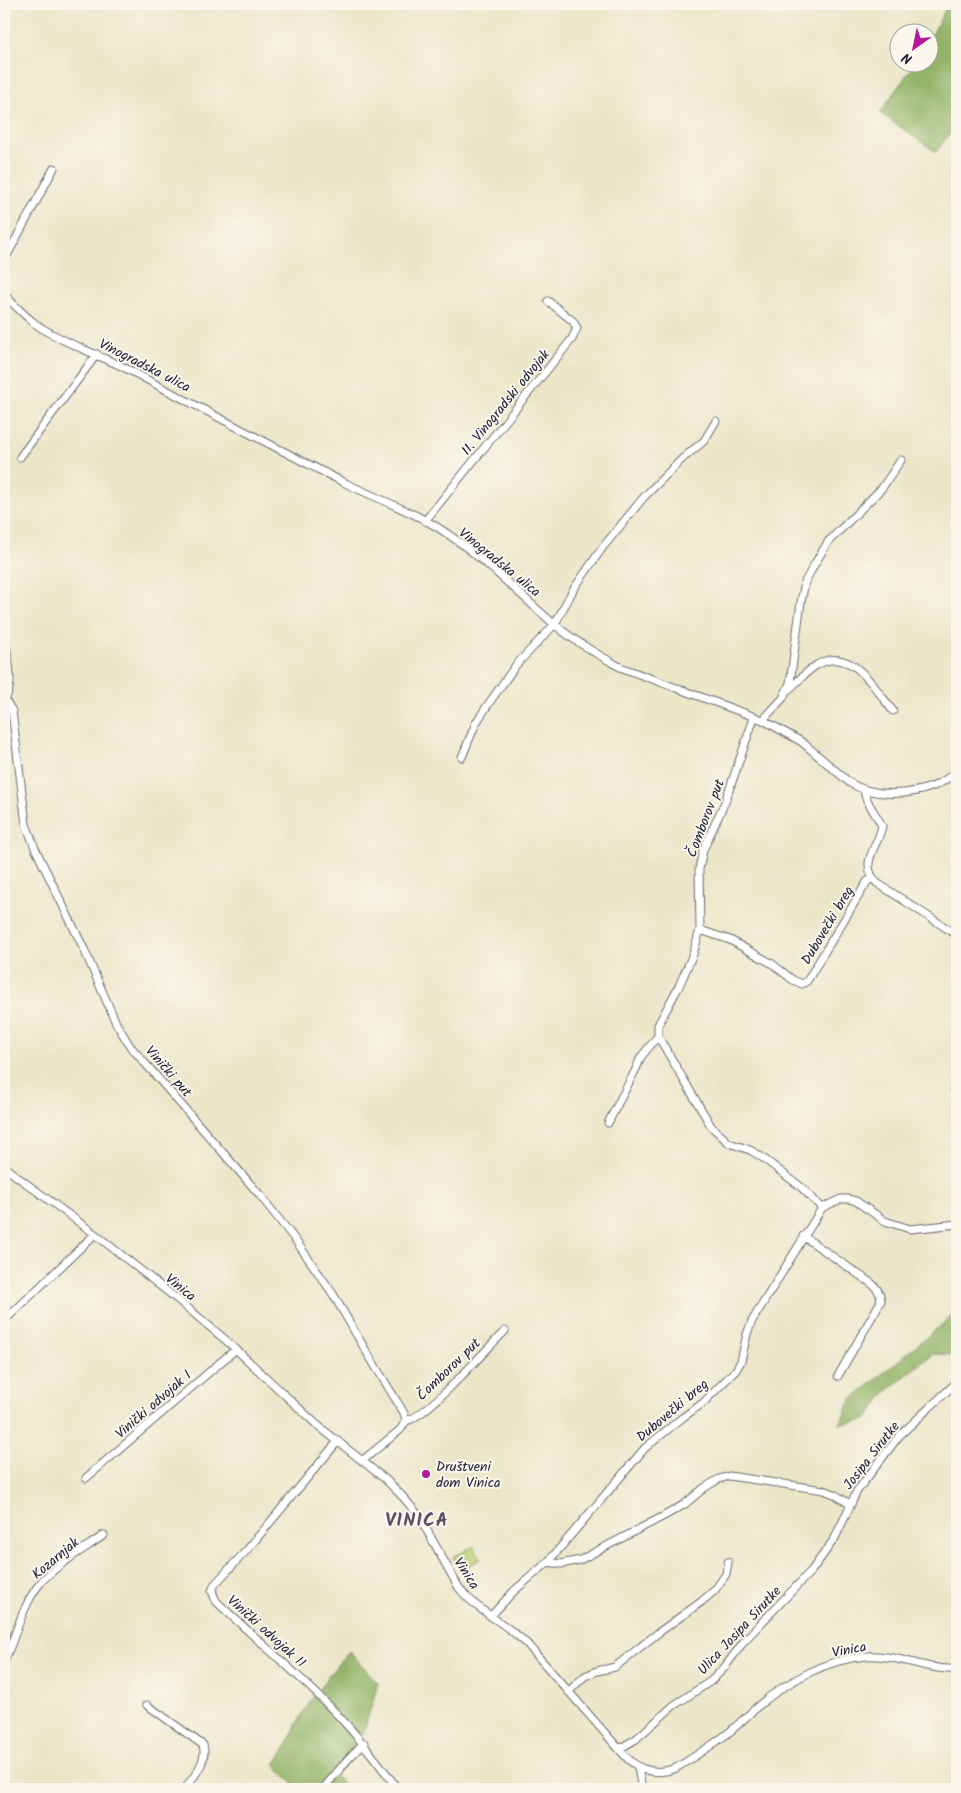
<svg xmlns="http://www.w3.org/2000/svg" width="961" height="1793" viewBox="0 0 961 1793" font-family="Kalam,sans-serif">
  <rect width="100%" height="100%" fill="#fbf7ec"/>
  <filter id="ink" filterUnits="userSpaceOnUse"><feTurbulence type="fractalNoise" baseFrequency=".02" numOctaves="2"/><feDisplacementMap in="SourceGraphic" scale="10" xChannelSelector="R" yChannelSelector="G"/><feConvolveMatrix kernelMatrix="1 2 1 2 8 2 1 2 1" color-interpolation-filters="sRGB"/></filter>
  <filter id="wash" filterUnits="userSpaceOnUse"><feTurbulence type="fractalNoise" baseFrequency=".0096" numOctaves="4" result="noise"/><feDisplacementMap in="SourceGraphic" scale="20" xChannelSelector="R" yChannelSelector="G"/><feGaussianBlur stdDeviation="1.12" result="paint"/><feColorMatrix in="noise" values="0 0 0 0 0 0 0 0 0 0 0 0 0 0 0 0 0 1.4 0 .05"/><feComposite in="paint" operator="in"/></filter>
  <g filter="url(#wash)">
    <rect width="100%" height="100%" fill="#ece6c9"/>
    <path fill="#bad175" stroke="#6e7a58" d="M474 1546 481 1559 460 1570 453 1557Z"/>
    <path fill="#93b366" stroke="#5a6a50" d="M948 4H957V124L936 152 880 113 915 63 928 62 929 41Z
      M957 1312V1355L933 1354 887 1391 866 1420 840 1424 851 1400Z
      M349 1651 378 1683 358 1752 335 1776 347 1789H298L274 1764C285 1754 289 1740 295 1727 310 1700 328 1675 349 1651Z"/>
  </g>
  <g filter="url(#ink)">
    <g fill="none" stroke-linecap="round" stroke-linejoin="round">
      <defs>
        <path id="minor" d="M4 261 54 168
          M4 294C14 305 25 316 37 325 63 343 100 355 129 370 200 408 271 445 343 482 370 495 398 506 425 520 474 547 512 588 554 624 574 641 597 654 620 667L763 720 802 742 850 783C873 797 908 796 934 786 942 783 950 776 957 772
          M20 457 97 354
          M425 521 572 339 577 328 573 321 548 301
          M4 636C7 656 16 684 4 701
          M788 690C798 682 806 671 817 665 851 644 875 689 893 711
          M5 700 12 711 26 824 35 848 84 949 116 1023 130 1046 259 1194 296 1241 333 1294 366 1351 404 1413 406 1421 400 1430 363 1460
          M763 720 783 698 790 683 801 602 805 582 814 565 828 542 882 488 901 460
          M462 757 476 723 489 703 516 665 555 624 573 590 603 547 644 497 682 459 704 441 716 421
          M864 790C865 802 877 815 882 826 878 848 858 862 877 883L957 935
          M700 930 730 940 771 963 793 980 802 984 807 981 867 882 872 878
          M658 1036 711 1126 729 1143 750 1150 763 1158 801 1187 822 1208
          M954 1088 957 1084
          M608 1123 636 1069 641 1057 658 1036V1025L679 986 693 954 700 930 699 869 703 850 725 802 754 718
          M4 1167 95 1234 178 1300 228 1342 316 1424 385 1479 403 1497 419 1516 459 1588C478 1612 506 1623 527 1644L626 1757C641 1772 658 1775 676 1768 694 1757 711 1746 727 1734 738 1725 748 1715 758 1706 788 1681 827 1659 867 1656 898 1654 927 1671 957 1669
          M803 1236 871 1283C878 1289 880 1292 881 1301L838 1376
          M4 1321 95 1234
          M406 1421C427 1417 486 1349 505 1331
          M338 1441 247 1550 215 1584 212 1591 216 1601C253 1637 293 1669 329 1706 355 1732 376 1760 398 1789
          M86 1478 236 1349
          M548 1562 561 1564 580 1560 664 1516 685 1504 704 1488 719 1479 729 1476 824 1490 834 1494 850 1504
          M491 1616 514 1591 548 1562 645 1448 682 1418 703 1403 736 1370 741 1361 747 1334 752 1321 822 1208 841 1199H849L856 1201 885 1221 910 1229 957 1224
          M4 1661C17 1634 22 1604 42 1581 56 1565 86 1548 104 1535
          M569 1691 585 1676 597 1671 615 1667 658 1633 701 1602 715 1590 726 1574 728 1562
          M147 1705 203 1745C208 1761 194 1776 185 1789
          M619 1749 636 1739 673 1706 711 1681 724 1668 745 1640 812 1570 835 1538 857 1491 899 1436 957 1382
          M638 1768 642 1789
          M323 1789 348 1759 364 1743"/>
      </defs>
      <use href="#minor" stroke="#69676d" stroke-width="9"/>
      <use href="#minor" stroke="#fff" stroke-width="7"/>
    </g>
  </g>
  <circle fill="#b5179e" stroke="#fbf7ec" stroke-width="2" cx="426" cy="1474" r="5"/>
  <g text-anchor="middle" stroke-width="4" stroke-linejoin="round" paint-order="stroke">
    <g font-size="14" fill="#22223b" stroke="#fbf7ec">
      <text transform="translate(145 365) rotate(27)" y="5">Vinogradska ulica</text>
      <text transform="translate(505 402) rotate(-51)" y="5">II. Vinogradski odvojak</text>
      <text transform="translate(500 562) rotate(39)" y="5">Vinogradska ulica</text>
      <text transform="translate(705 818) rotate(-69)" y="5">Čomborov put</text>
      <text transform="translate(827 925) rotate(-59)" y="5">Dubovečki breg</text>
      <text transform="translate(169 1071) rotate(49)" y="5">Vinički put</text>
      <text transform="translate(181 1287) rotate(39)" y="5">Vinica</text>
      <text transform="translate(448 1369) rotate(-44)" y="5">Čomborov put</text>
      <text transform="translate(153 1404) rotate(-41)" y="5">Vinički odvojak I</text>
      <text transform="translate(672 1410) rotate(-40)" y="5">Dubovečki breg</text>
      <text transform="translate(871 1455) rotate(-52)" y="5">Josipa Sirutke</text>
      <text transform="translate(55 1558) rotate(-40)" y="5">Kozarnjak</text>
      <text transform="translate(467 1573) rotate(57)" y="5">Vinica</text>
      <text transform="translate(739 1630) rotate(-47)" y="5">Ulica Josipa Sirutke</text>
      <text transform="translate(267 1631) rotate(42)" y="5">Vinički odvojak II</text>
      <text transform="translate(849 1649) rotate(-11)" y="5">Vinica</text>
    </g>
    <g font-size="14" fill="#22223b" stroke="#fbf7ec" text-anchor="start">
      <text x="436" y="1471">Društveni<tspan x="436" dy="16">dom Vinica</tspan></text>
    </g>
    <g font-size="19" font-weight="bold" letter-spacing="1" fill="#634e67" stroke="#fbf7ec">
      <text x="417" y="1526">VINICA</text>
    </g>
  </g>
  <rect width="961" height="1793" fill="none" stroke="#fbf7ec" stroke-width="20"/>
  <g transform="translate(914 48) rotate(213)"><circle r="24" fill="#fbf7ec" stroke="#a4a2a5"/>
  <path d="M0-4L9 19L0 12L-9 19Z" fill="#b5179e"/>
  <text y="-8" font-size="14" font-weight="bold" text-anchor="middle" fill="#22223b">N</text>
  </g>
</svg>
